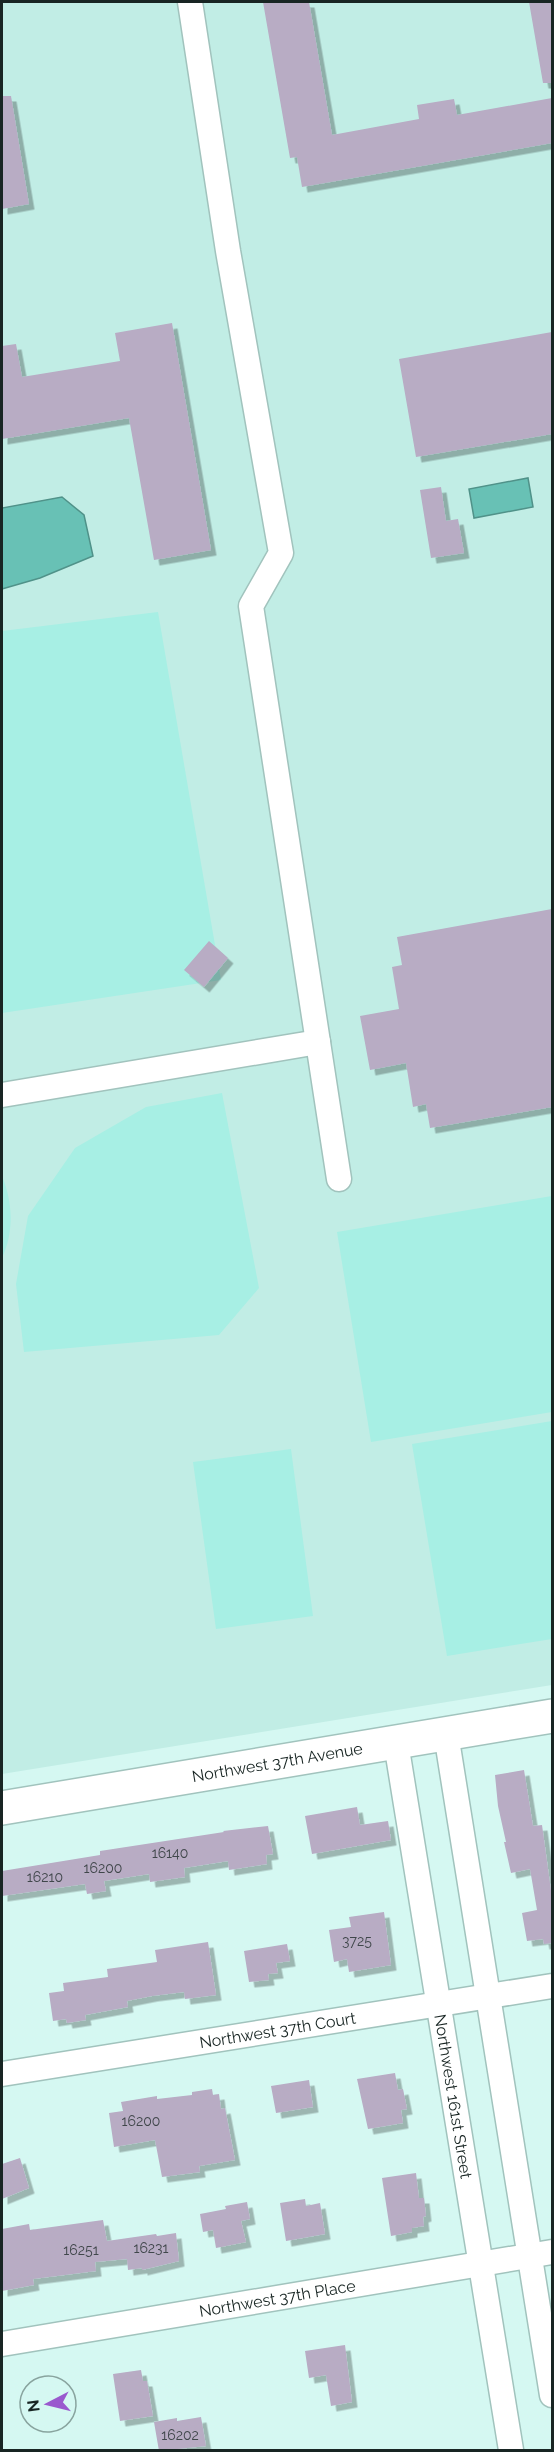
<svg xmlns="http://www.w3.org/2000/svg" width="554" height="2452" viewBox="0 0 554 2452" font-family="Raleway,sans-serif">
  <defs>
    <filter id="shadow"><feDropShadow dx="5.5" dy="5.5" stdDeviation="0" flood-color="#0004"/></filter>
  </defs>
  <rect width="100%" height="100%" fill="#d5f8f2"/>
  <path fill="#c1ede5" d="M2 2H552V1685L2 1774Z"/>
  <path fill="#a7efe4" d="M158 612 221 980 2 1013V631Z
    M222 1093 259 1288 219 1335 24 1352 16 1284 28 1216 75 1148 146 1107Z
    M2 1176C13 1202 14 1233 2 1258Z
    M552 1196V1412L371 1442 337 1232Z
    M552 1421V1639L447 1656 412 1444Z
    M291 1449 313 1616 216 1629 193 1462Z"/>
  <path fill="#68c1b5" stroke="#509289" stroke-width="1.5" d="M528 478 533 507 474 518 469 489Z
    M62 497 84 515 93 556 40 578 2 589V508Z"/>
  <path fill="#b8acc4" filter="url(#shadow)" d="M263 2H309L332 135 419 119 417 105 454 99 457 115 552 98V143L302 187 297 157 290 158Z
    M529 2H552V83H543Z
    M2 96H11L29 204 2 209Z
    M172 323 211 550 154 560 129 418 2 439V346L16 344 22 377 120 361 115 333Z
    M552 332V434L416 457 399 359Z
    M441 487 446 521 458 519 464 553 431 558 420 490Z
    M552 909V1107L430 1128 426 1104 413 1107 406 1063 370 1070 360 1016 399 1009 392 967 402 965 397 937Z
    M209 941 228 958 204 987 184 970Z
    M524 1770 533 1826 542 1825 552 1898V1943L544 1944 543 1939 527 1941 522 1913 537 1910 530 1869 511 1873 504 1842H506L498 1806 495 1775Z
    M357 1807 360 1825 388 1821 391 1840 312 1854 305 1816Z
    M268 1826 273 1854 266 1855 267 1864 229 1870 228 1861 184 1868 185 1877 150 1882 149 1874 104 1881 106 1891 87 1894 85 1884 2 1896V1871L100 1855V1851L224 1832 223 1831Z
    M384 1912 391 1965 349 1972 347 1959 334 1962 329 1930 351 1927 349 1917Z
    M208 1942 216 1995 185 1999 184 1992 152 1996 127 2001 128 2007 85 2015 86 2020 67 2023 66 2019 53 2021 49 1993 64 1991 63 1983 108 1977 107 1969 157 1962 155 1950Z
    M287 1944 290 1961 276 1963 278 1973 268 1974 269 1980 249 1982 244 1951Z
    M395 2073 398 2090 403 2089 407 2109 401 2110 403 2123 368 2129 357 2079Z
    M309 2080 313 2107 276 2113 271 2086Z
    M212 2089 213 2095 219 2094 221 2109 225 2108 235 2160 199 2166 200 2172 162 2177 155 2140 114 2147 109 2113 123 2111 121 2102 157 2096V2099L192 2095V2092Z
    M20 2158 29 2188 2 2199V2164Z
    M416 2173 419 2198H424L426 2216 423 2217 424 2226 412 2228V2232L391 2236 382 2178Z
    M305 2199 306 2206 320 2203 325 2234 286 2241 280 2203Z
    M247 2202 250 2219 241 2221 246 2242 216 2248 213 2230 203 2232 200 2214 226 2209 225 2206Z
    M103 2220 107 2241 156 2234 157 2236 176 2233 179 2261 142 2270V2268L128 2270 127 2259 95 2262 96 2271 33 2279 34 2285 2 2291V2229L29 2224 30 2230Z
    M345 2345 352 2402 331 2406 326 2375 309 2378 305 2351Z
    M141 2370 143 2381H147L153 2416 120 2421 113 2374Z
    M201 2417 206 2446 159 2451 154 2422 177 2418V2421Z"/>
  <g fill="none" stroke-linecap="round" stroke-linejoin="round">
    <defs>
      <g id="minor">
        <path d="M190 2 228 251 281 553 251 606 339 1179"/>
        <path d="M2 1095 318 1042"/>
        <path d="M446 1734 552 2395"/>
        <path id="s1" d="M396 1743 511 2450"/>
        <path id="s2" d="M2 2074 552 1986"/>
        <path id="s3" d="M2 2344 552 2252"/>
      </g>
      <g id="primary">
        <path id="s4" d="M2 1808 552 1716"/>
      </g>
    </defs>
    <use href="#minor" stroke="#a1c3bd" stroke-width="27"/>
    <use href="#primary" stroke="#a1c3bd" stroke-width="36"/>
    <use href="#minor" stroke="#fff" stroke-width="24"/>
    <use href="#primary" stroke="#fff" stroke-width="33"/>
  </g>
  <g text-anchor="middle" stroke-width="4.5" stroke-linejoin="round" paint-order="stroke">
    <g font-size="14" fill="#40474b">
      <text x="170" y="1858">16140</text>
      <text x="103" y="1873">16200</text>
      <text x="45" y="1882">16210</text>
      <text x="357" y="1946">3725</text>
      <text x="141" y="2126">16200</text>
      <text x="151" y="2253">16231</text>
      <text x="81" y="2255">16251</text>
      <text x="180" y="2440">16202</text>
    </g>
    <g font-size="16" fill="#182523" stroke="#d5f8f2">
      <text dy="6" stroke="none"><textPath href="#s4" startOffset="279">Northwest 37th Avenue</textPath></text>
      <text dy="6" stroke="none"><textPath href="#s2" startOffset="279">Northwest 37th Court</textPath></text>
      <text dy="6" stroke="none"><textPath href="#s1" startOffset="358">Northwest 161st Street</textPath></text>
      <text dy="6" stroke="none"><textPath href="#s3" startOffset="279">Northwest 37th Place</textPath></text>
    </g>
  </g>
  <rect width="554" height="2452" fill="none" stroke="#182523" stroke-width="6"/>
  <g transform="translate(48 2404) rotate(263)"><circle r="28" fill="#d5f8f2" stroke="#89a49f" stroke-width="1.5"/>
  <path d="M0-4.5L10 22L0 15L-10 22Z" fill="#9a59ce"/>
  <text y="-9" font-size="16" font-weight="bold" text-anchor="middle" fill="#182523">N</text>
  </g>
</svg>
